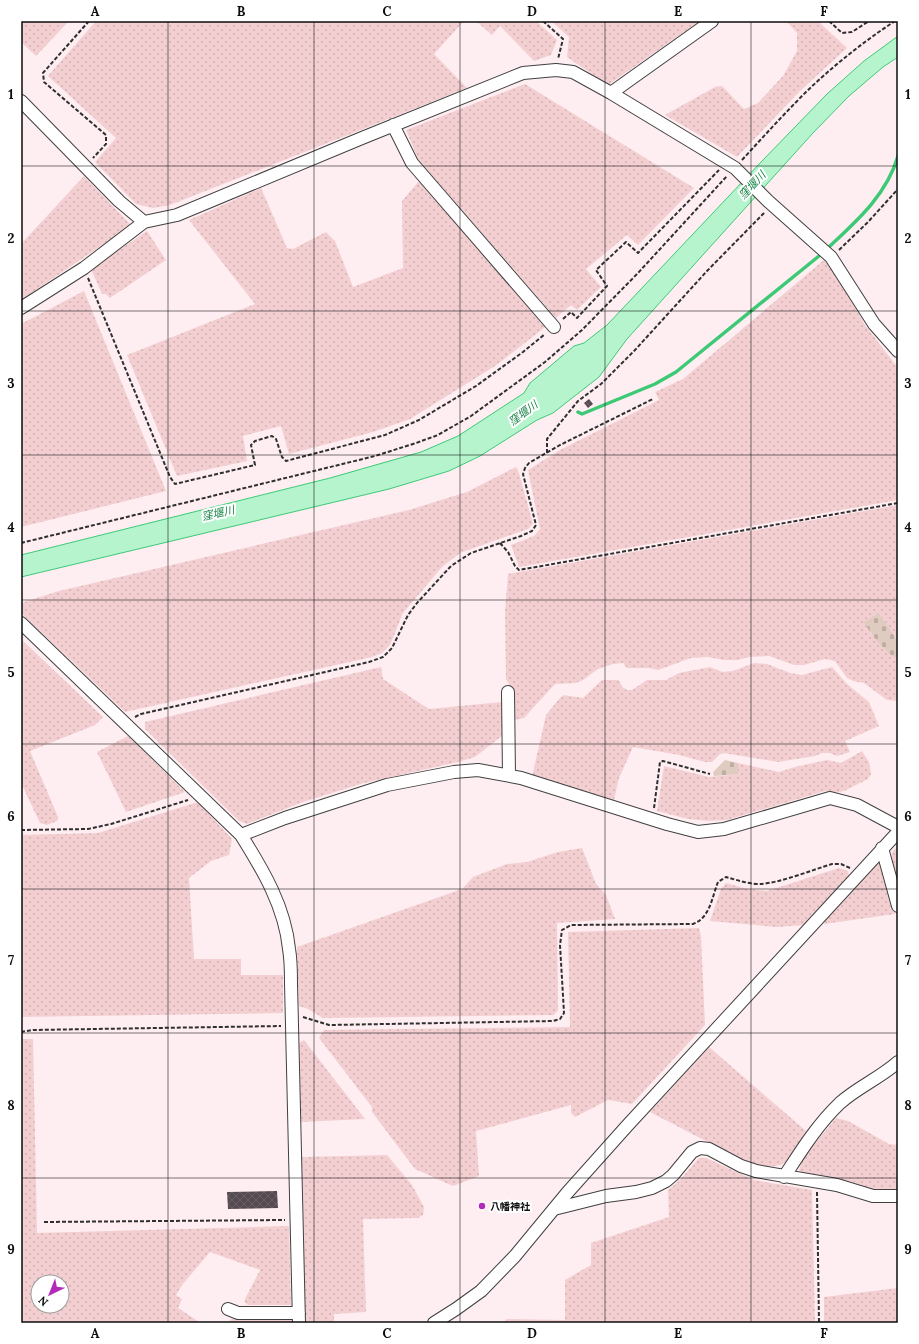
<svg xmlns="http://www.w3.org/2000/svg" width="919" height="1344" viewBox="0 0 919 1344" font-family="Lora,'Noto Sans JP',serif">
  <defs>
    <pattern id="farmland-dots" width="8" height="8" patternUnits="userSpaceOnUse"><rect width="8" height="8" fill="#f3cfd2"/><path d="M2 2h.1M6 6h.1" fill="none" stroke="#cfb1b3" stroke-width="1.8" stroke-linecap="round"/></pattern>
    <pattern id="cemetery-stones" width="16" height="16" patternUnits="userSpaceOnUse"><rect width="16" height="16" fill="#e0cbc0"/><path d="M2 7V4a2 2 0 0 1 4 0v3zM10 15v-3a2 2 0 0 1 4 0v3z" fill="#bfada4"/></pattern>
    <pattern id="building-cross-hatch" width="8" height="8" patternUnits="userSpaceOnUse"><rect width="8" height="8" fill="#564a51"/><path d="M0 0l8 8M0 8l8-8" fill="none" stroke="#696065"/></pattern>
  </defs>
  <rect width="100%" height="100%" fill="#feeef1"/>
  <path fill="url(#farmland-dots)" fill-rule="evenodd" d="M21 21H69L36 56 21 42Z
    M96 21H464L434 54 467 88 170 205 153 208 136 204 95 162 116 138 48 76Z
    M476 21H536L557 40 551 55 534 61 500 26 492 35Z
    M551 21H700L608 85 567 57 569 37Z
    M786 21H818L847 48 800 91 737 157 665 115 715 87 722 86 744 109 758 103 783 76 797 51V33Z
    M525 84 694 188 638 245 627 235 586 269 601 287 577 310 571 305 556 318 419 161 406 130Z
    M84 176 130 224 117 235 21 300V244Z
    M419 181 548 325 495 366 410 419 373 432 289 454 281 426 243 436 247 461 177 476 127 355 255 304 189 220 261 188 287 248 293 249 326 232 335 241 353 287 403 268 402 201Z
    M147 231 166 260 110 298 106 294H102L91 269Z
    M824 260 835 272 865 325 898 368V500L519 567 511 545 534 536 540 529 528 470 560 450 659 400 655 392 683 379Z
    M84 291 166 491 21 527V324Z
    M516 467 519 473 533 524 528 529 460 553 442 567 403 613 390 645 382 653 372 657 125 712 21 613V603L59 591 409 510 467 492Z
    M898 505V641L879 613 870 633 875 637 885 650 898 659V701L887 700 864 683 853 681 847 678 835 661 825 659 804 665H794L769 656 749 657 738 660H724L708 657 691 658 658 670 649 668H627L623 663 613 664 598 669 583 680 576 683 555 684 524 718 515 720 511 717V688L506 679 505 612 508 574Z
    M21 639 103 717 95 725 30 751 58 817 57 821 47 825 40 823 23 787H21Z
    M754 663 767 664 790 673 802 675 832 667 847 684 869 702 879 726 845 741 850 752 837 756 830 753H822L815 756 778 762 724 753 720 754 712 762H705L679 755 633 747 619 778 614 800 532 777 546 715 560 698 564 695 583 698 602 680H618L620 682 622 687 627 690H632L647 680H666L679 673 710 667 722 672 733 671Z
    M381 667 383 679 429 709 502 702 503 735 475 757 458 762 364 783 303 802 247 824 239 821 145 729V722Z
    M128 736 185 792 126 812 97 752Z
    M862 751 869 762 871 774 868 779 844 791 835 793 825 791 727 820 709 821 688 819 657 811 664 766 709 777 738 774V763L779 772 795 767 827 760 841 763Z
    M198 802 232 839 229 855 211 861 189 878 194 959H241V975H283V1013L21 1017V835L98 833Z
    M898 846V883L892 860V852Z
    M582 848 596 884 606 895 615 919 557 923 558 1010 554 1015 323 1018 308 1009 299 1006 297 947 462 889 473 877 507 864 527 862 558 852Z
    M880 861H882L895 914 824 924 826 918Z
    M839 868 848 871 849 877 804 925 777 927 710 921 721 889 726 883 747 889 767 891Z
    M699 928 701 936 705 1025 632 1104 608 1100 575 1117 571 1113V1105L476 1131 479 1176 453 1186 415 1169 372 1112V1107L319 1038 324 1030 570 1027 568 932Z
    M21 1039H33L37 1233 289 1226 291 1305H248L244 1301 260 1270 210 1252 182 1285 176 1295 182 1299 178 1308 201 1323H21ZM38 1282H62V1306H38Z
    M304 1040 365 1119 301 1122 299 1043Z
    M709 1047 806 1131 788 1161 781 1165 769 1167 748 1163 650 1112Z
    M836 1118 848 1121 889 1144 898 1145V1190H874L853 1182 804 1175 799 1170 803 1158Z
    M387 1155 412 1185 424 1207 423 1215 418 1218 363 1219 366 1312 334 1314V1323H305L302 1157Z
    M699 1158H706L754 1180 812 1190 815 1323H504L506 1319 565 1320V1280L591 1265V1243L669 1217 668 1190 680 1180Z
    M898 1288V1323H824V1297Z
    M292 1318V1323H228L231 1319Z"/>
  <path fill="url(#cemetery-stones)" d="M879 613 898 641V659C886 654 870 633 864 622Z
    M725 760 738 763V774L714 776 713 772Z"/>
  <path fill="#b5f4cd" stroke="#3ec976" d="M898 36V57L883 67 849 96 813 133 627 339 599 377 553 413 537 420 480 456 449 471 389 489 21 577V555L330 478 421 452 458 436 524 393 530 383 574 346 584 343 607 325 762 161 827 94 864 61Z"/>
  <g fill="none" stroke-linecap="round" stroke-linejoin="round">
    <path stroke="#3ec976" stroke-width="3.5" d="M830 246C858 220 887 194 898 156
      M578 412 582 414 655 384 676 372 819 256"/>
  </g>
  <path fill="url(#building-cross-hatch)" d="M589 399 593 404 588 408 584 403Z
    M277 1191 278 1208 228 1209 227 1192Z"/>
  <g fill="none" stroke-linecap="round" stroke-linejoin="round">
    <defs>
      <path id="minor" d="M611 93 712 21
        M21 101 119 201 144 222
        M393 125 412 163 554 327
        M21 308 84 268 144 222 177 215 362 138 523 73 556 70 573 72 611 93 735 168 768 201 831 257 874 324 898 351
        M21 623 241 835C263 870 285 907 289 949 291 960 291 972 291 983L299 1323
        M508 692 509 775
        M241 835 285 818 387 785 454 772 478 770 521 778 667 824 698 832 724 829 830 798 857 805 898 827
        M882 848 898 906
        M784 1177C801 1151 817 1125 840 1103 858 1087 880 1078 898 1062
        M554 1209 606 1196 636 1192 652 1188 666 1181 673 1175 692 1152 700 1148 709 1149 741 1166 756 1171 837 1185 873 1196H898
        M228 1309 238 1313H299
        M434 1323 456 1309 481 1291 515 1256 567 1193 626 1127 898 832"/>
    </defs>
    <use href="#minor" stroke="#404040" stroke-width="14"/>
    <path stroke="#2f2f2f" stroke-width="2" stroke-dasharray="4 2" stroke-linecap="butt" d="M89 21 43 73 44 82 106 135V144L93 158
      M543 21 563 39 558 59
      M829 21 842 33 852 32 869 21
      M742 160C763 137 784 114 806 92 833 66 863 42 895 21
      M839 250 868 222 898 189
      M88 278 170 477 175 484 255 465 251 445 255 441 272 436 276 439 282 457 286 461 385 435 419 420 476 386 523 352 545 334
      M563 319 571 312 577 318 607 286 596 270 626 242 638 253 719 170
      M547 453V439L578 401 601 384 635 350 707 271 765 212
      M21 543 375 456 416 443 438 435 471 416 545 362 582 330 638 273 727 176
      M500 543 508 552 515 566 519 570 898 503
      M135 717 141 714 369 662 383 657 392 648 408 615 417 603 451 566 471 553 521 536 532 531 536 525 523 474 525 468 529 463 560 445 653 399
      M654 808 660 762 663 761 710 774
      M21 830 88 829 111 824 188 800
      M303 1017 329 1025 553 1021 560 1019 564 1013 560 945 562 930 571 925 693 924C710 918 712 897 718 882L726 877C737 880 748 884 760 884 780 883 812 870 832 864H841L850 868
      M21 1032 33 1030 281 1026
      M817 1192 819 1323
      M44 1222 285 1220"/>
    <use href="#minor" stroke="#fff" stroke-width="12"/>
  </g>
  <path fill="none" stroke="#0d0d0d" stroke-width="1" stroke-opacity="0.55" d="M168 21V1323M314 21V1323M460 21V1323M605 21V1323M751 21V1323M21 166H898M21 311H898M21 455H898M21 600H898M21 744H898M21 889H898M21 1033H898M21 1178H898"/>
  <circle fill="#b32ab9" stroke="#fff" stroke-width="1.5" cx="482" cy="1206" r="4"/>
  <g text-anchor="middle" stroke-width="4" stroke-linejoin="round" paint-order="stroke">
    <g font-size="10" font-weight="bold" fill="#0d0d0d" stroke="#fff" text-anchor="start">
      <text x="490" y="1210">八幡神社</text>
    </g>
    <g font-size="11" font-style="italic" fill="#1a864a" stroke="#fff">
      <text transform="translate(752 185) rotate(-47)" y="4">窪堰川</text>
      <text transform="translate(523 413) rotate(-37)" y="4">窪堰川</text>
      <text transform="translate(218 513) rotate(-13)" y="4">窪堰川</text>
    </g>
  </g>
  <rect width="919" height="1344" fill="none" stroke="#ffffff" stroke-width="44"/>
  <g transform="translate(50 1294) rotate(223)"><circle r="19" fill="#ffffff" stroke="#9e9e9e"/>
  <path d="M0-3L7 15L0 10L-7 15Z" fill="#b32ab9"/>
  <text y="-6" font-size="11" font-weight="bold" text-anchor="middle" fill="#0d0d0d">N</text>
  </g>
  <rect x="22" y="22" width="875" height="1300" fill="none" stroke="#0d0d0d" stroke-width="1.5"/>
  <g font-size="13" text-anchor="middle" font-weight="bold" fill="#0d0d0d">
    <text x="95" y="16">A</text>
    <text x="241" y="16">B</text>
    <text x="387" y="16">C</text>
    <text x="532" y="16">D</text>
    <text x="678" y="16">E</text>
    <text x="824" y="16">F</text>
    <text x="11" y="99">1</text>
    <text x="908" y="99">1</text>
    <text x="11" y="243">2</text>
    <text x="908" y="243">2</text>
    <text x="11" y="388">3</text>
    <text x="908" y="388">3</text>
    <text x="11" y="532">4</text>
    <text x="908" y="532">4</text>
    <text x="11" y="677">5</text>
    <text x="908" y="677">5</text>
    <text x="11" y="821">6</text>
    <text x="908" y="821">6</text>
    <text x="11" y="965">7</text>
    <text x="908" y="965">7</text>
    <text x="11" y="1110">8</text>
    <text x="908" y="1110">8</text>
    <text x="11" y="1254">9</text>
    <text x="908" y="1254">9</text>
    <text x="95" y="1338">A</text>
    <text x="241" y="1338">B</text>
    <text x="387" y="1338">C</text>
    <text x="532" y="1338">D</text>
    <text x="678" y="1338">E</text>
    <text x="824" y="1338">F</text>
  </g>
</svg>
